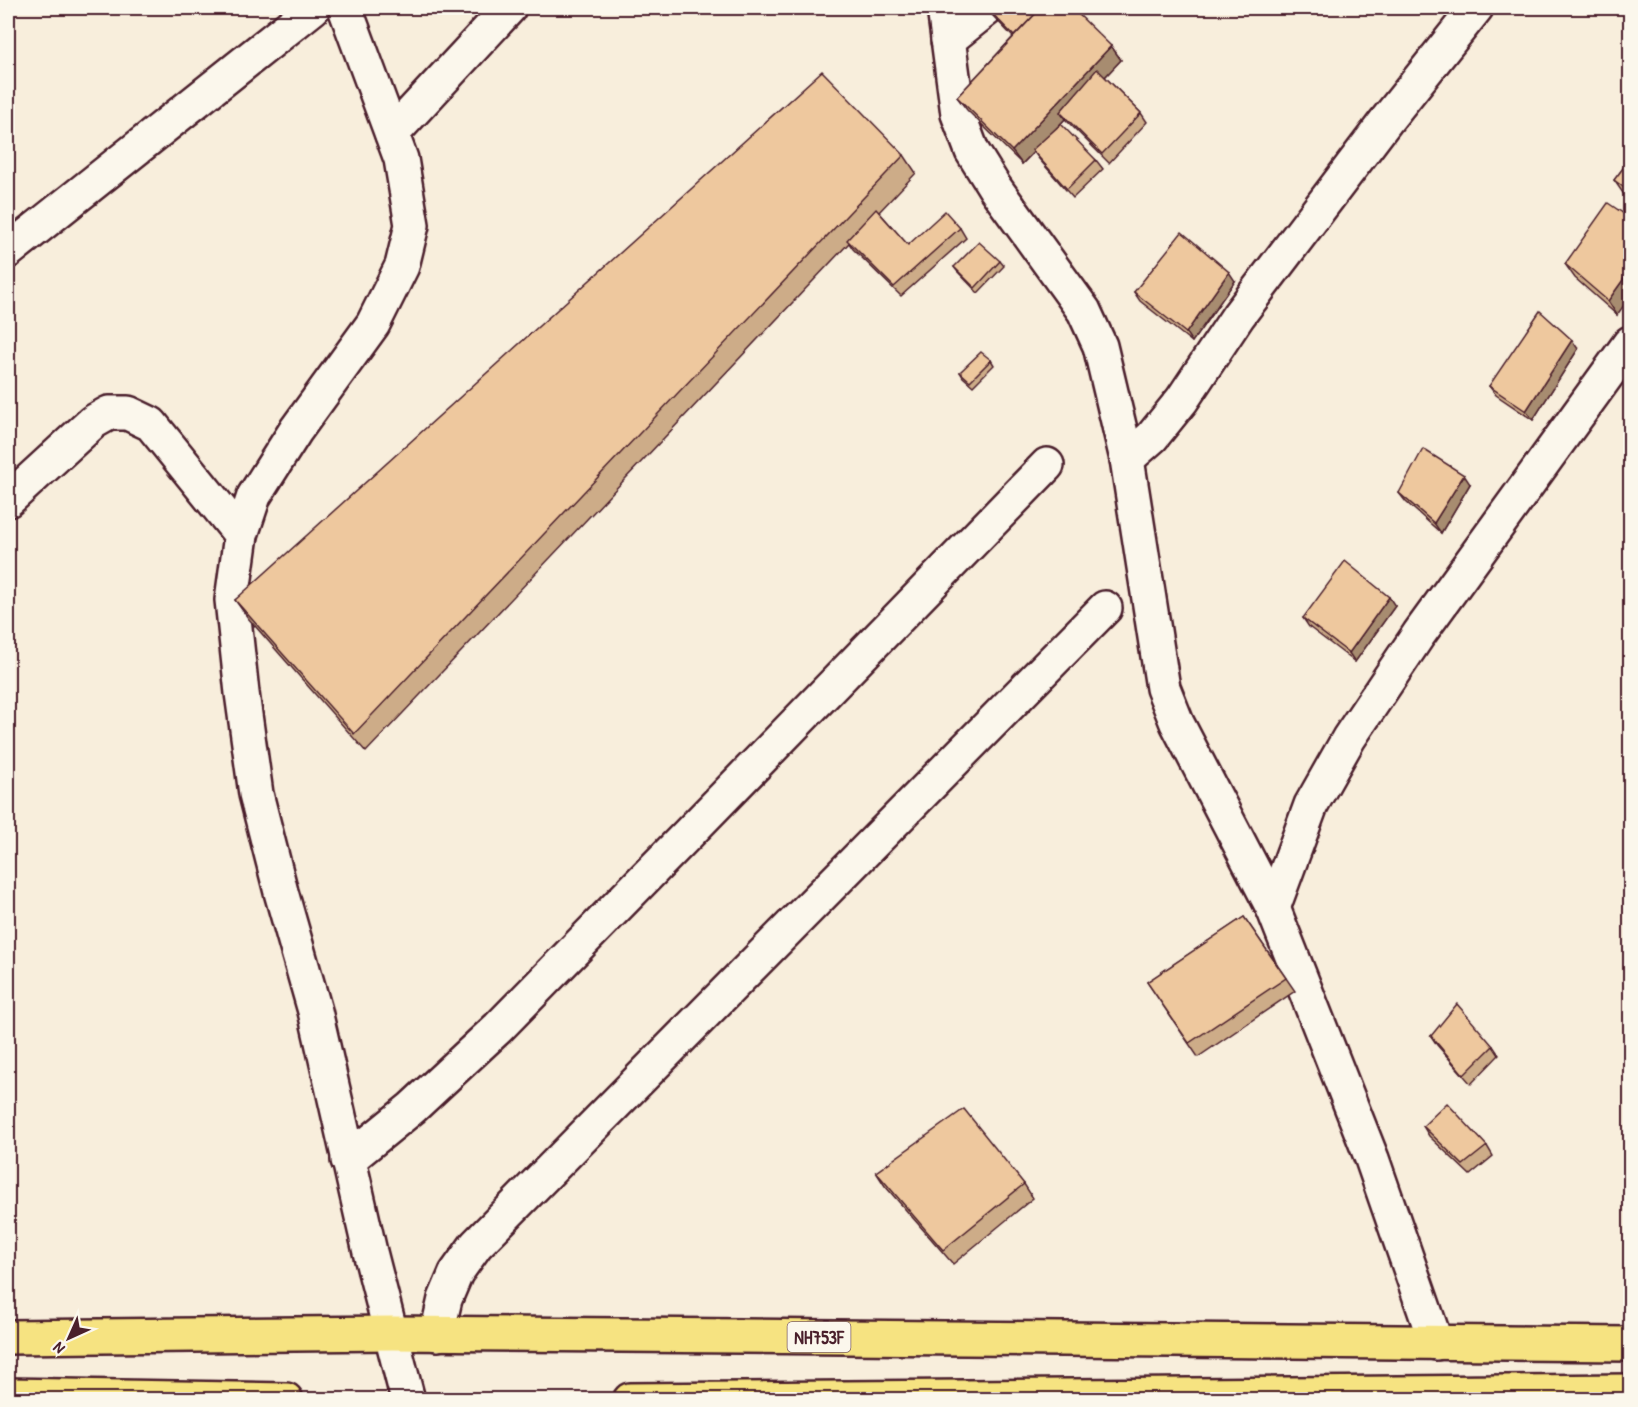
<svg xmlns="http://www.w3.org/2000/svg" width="1638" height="1407" font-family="'Patrick Hand',sans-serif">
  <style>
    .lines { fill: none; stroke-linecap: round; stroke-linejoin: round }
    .minor-casing { stroke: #4a1f2b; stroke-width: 38 }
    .highway-casing { stroke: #4a1f2b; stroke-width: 38 }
    .minor { stroke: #fbf7ec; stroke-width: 33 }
    .highway { stroke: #f6e381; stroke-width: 33 }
    .wall { fill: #cdac88; stroke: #4a1f2b; stroke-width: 1.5 }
    .shaded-wall { fill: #a78c6f; stroke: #4a1f2b; stroke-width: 1.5 }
    .building { fill: #eec89e; stroke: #4a1f2b; stroke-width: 1.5 }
    .labels { text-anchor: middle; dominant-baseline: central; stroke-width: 5; stroke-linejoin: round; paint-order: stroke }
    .shield { fill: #fbf7ec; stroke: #7f6065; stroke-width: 1.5 }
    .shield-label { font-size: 18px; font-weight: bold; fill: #4a1f2b }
  </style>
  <rect width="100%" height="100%" fill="#f8eedc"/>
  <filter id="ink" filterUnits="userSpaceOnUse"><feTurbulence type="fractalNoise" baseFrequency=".0167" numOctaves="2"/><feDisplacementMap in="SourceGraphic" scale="12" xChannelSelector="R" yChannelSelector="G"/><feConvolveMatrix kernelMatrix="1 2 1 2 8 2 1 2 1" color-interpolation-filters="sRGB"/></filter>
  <g filter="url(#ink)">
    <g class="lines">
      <defs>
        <g id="minor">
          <path d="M 345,8 L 401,159 L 412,225 L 402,266 L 373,324 L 296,430 L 254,496 L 241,535 L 232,600 L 242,693 L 256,794 L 281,892 L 315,1011 L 370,1252 L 408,1400"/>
          <path d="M 944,8 L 958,114 L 972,151 L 995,188 L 1084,311 L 1100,346 L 1127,459 L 1163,688 L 1177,723 L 1273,908 L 1372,1159 L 1436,1343"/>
          <path d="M 948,40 L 988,8"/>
          <path d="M 392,134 L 509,8"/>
          <path d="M 8,251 L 313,8"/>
          <path d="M 1127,459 L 1152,437 L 1182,400 L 1238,316 L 1386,121 L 1476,8"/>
          <path d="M 8,500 L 93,422 L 109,413 L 128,413 L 151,424 L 241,535"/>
          <path d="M 1273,908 L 1311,805 L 1349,738 L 1419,634 L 1630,343"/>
          <path d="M 348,1160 L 412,1108 L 498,1028 L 689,833 L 1047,465"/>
          <path d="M 437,1334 L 445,1299 L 456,1273 L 476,1245 L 1105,608"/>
        </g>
        <g id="highway">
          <path d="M 8,1337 L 392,1333 L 1630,1344"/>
          <path d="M 8,1395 L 286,1400"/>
          <path d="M 630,1400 L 1630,1391"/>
        </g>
      </defs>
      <use href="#minor" class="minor-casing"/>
      <use href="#highway" class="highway-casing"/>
      <use href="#minor" class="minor"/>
      <use href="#highway" class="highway"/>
    </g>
    <g class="wall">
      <path d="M 987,8 L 1111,46 L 1121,60 L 1105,77 L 1141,113 L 1147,122 L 1109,163 L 1065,119 L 1055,130 L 1096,160 L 1103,169 L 1073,198 L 1039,159 L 1034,152 L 1022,164 L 967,110 L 957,97 L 1013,37 L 993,16 Z"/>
      <path d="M 904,155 L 916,173 L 879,212 L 908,245 L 960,228 L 966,238 L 901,296 L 853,249 L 849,243 L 366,752 L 248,618 L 235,600 Z"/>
      <path d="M 1630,159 L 1630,199 L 1623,193 L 1614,180 Z"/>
      <path d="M 1630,218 L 1617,315 L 1575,278 L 1565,264 Z"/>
      <path d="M 1000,261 L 1004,266 L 978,293 L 957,271 L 954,267 Z"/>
      <path d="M 1235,281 L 1192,342 L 1140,301 L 1134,292 Z"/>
      <path d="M 1578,349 L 1533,420 L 1496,395 L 1489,386 Z"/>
      <path d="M 991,360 L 994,365 L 973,386 L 963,377 L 960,372 Z"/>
      <path d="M 1470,484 L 1441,533 L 1406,502 L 1399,493 Z"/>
      <path d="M 1395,606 L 1355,662 L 1309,627 L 1303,618 Z"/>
      <path d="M 1244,917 L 1295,991 L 1198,1057 L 1147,982 Z"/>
      <path d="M 1431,1036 L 1493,1046 L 1499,1055 L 1471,1084 L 1437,1045 Z"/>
      <path d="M 1423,1126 L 1487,1146 L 1493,1156 L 1470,1175 L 1429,1136 Z"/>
      <path d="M 876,1172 L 1024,1184 L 1033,1198 L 953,1264 L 885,1186 Z"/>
    </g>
    <g class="shaded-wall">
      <path d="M 1111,46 L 1121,60 L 1066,118 L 1060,112 L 1065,119 L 1022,164 L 1012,151 Z"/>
      <path d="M 1630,270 L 1630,297 L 1617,315 L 1608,301 Z"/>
      <path d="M 1229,272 L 1235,281 L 1192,342 L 1186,333 Z"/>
      <path d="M 1572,340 L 1578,349 L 1533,420 L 1526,411 Z"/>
      <path d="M 1464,475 L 1470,484 L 1441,533 L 1434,523 Z"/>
      <path d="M 1389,597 L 1395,606 L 1355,662 L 1349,653 Z"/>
    </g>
    <g class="building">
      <path d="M 987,8 L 1041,8 L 1014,36 Z"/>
      <path d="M 1041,8 L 1072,8 L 1111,46 L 1012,151 L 957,97 Z"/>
      <path d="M 1097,69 L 1141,113 L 1102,154 L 1060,112 Z"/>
      <path d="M 822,71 L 904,155 L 354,734 L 235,600 Z"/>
      <path d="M 1061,124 L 1096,160 L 1067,189 L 1032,150 Z"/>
      <path d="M 1630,159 L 1630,192 L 1614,180 Z"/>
      <path d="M 1608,203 L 1630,218 L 1630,270 L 1608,301 L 1565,264 Z"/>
      <path d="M 876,209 L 908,245 L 945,211 L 960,228 L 894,287 L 847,240 Z"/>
      <path d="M 1182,232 L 1229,272 L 1186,333 L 1134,292 Z"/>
      <path d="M 979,242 L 1000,261 L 975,288 L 954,267 Z"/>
      <path d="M 1540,311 L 1572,340 L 1526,411 L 1489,386 Z"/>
      <path d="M 981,352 L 991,360 L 970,381 L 960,372 Z"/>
      <path d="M 1423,449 L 1464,475 L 1434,523 L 1399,493 Z"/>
      <path d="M 1345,561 L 1389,597 L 1349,653 L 1303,618 Z"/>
      <path d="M 1244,917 L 1286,978 L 1189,1043 L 1147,982 Z"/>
      <path d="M 1457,1004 L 1493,1046 L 1464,1075 L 1431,1036 Z"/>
      <path d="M 1447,1103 L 1487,1146 L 1463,1165 L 1423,1126 Z"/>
      <path d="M 964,1109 L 1024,1184 L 943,1250 L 876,1172 Z"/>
    </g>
  </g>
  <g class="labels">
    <rect class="shield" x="787.5" y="1322" width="63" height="30" rx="4.5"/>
    <g class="shield-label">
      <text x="819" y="1337">NH753F</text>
    </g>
  </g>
  <rect width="1638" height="1407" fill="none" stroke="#fbf7ec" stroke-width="30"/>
  <rect x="15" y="15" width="1608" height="1377" fill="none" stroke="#4a1f2b" stroke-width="2" filter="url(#ink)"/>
  <g transform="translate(69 1338) rotate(225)" stroke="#fbf7ec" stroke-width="4.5" paint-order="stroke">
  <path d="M0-4.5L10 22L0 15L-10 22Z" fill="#4a1f2b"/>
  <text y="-9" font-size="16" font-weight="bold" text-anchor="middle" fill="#4a1f2b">N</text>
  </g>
</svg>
